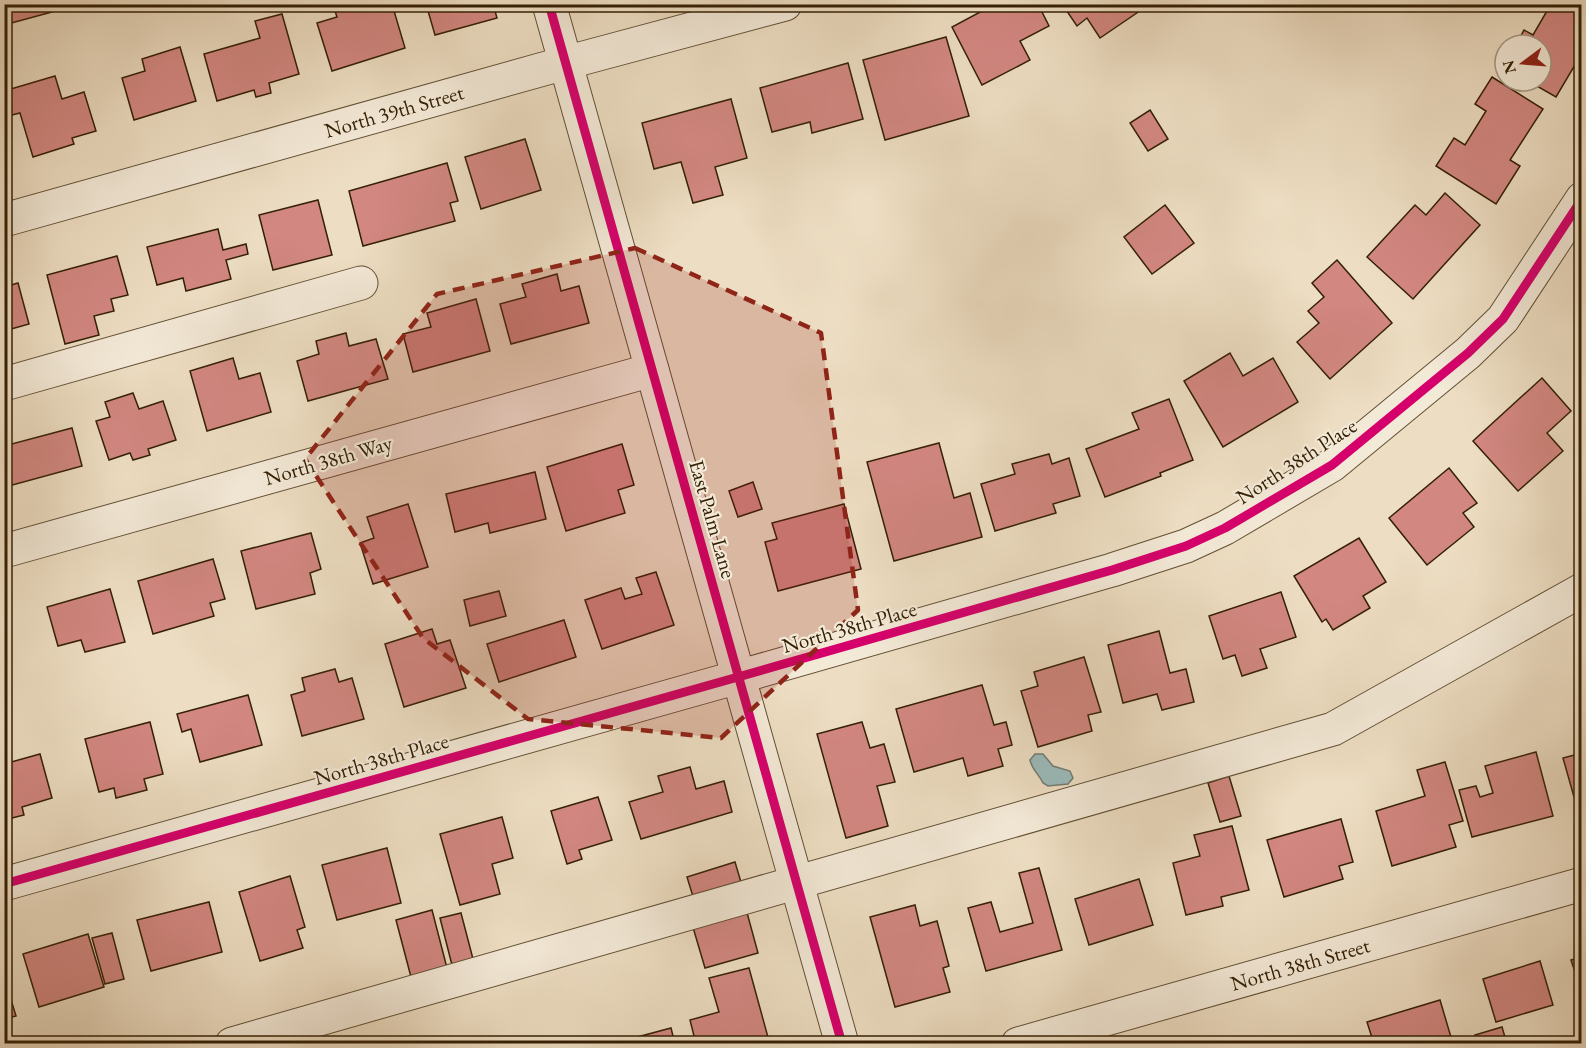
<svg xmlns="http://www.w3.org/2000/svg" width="1586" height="1048" font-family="'EB Garamond',serif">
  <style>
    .water { fill: #9bbabb; stroke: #727c72; stroke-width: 1.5 }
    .building { fill: #d28781; stroke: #342005; stroke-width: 1.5 }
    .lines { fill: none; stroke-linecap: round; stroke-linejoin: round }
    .minor-casing { stroke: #624f34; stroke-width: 35 }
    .minor { stroke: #f3e9d7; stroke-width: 33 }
    .cycleway-casing { stroke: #f3e9d7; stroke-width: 13 }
    .cycleway { stroke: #d6006c; stroke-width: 9 }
    .marked { fill: #8f2418; fill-opacity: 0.2; stroke: #8f2418; stroke-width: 4.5; stroke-dasharray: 12 8; stroke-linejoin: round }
    .labels { text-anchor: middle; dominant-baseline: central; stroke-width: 4.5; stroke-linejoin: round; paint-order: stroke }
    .street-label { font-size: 21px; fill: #342005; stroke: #f3e9d7 }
  </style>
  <rect width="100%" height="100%" fill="#edddc2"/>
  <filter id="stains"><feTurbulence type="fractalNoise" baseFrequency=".00333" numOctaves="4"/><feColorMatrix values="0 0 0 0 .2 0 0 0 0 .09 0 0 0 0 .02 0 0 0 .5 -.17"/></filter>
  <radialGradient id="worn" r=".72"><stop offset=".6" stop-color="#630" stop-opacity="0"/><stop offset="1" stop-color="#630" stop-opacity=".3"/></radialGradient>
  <path class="water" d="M 1035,754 L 1043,754 L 1053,766 L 1070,771 L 1073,778 L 1068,784 L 1048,786 L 1043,783 C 1039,774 1032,770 1030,760 Z"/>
  <g class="building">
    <path d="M 4,4 L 50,4 L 52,12 L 4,25 Z"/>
    <path d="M 346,4 L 392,4 L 405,48 L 332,71 L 317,23 L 337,17 L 334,8 Z"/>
    <path d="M 426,4 L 493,4 L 497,18 L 435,35 Z"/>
    <path d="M 995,4 L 1038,4 L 1049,26 L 1020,41 L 1030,60 L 982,85 L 952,27 Z"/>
    <path d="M 1062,4 L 1146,4 L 1147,6 L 1100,38 L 1087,18 L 1077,26 Z"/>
    <path d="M 1551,4 L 1582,4 L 1582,53 L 1556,97 L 1528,81 L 1541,81 L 1541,45 L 1516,45 L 1524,30 L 1533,35 Z"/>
    <path d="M 282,14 L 299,74 L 269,83 L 271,93 L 256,97 L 254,90 L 217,101 L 204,54 L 260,38 L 255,21 Z"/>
    <path d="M 946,37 L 969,116 L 885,140 L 863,60 Z"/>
    <path d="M 180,47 L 196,101 L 134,120 L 122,78 L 145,71 L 142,59 Z"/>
    <path d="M 848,63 L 863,119 L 812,133 L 810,122 L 772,132 L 760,88 Z"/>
    <path d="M 55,76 L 62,99 L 84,92 L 96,131 L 72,138 L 74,144 L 33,157 L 20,113 L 4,117 L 4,105 L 8,104 L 4,91 Z"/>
    <path d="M 1492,77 L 1543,109 L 1510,160 L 1520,166 L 1496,204 L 1436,166 L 1454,138 L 1465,145 L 1486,111 L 1475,104 Z"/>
    <path d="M 731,99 L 747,158 L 715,167 L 723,195 L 693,203 L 681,162 L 654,169 L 642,123 Z"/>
    <path d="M 1150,110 L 1168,139 L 1148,151 L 1130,123 Z"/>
    <path d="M 525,139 L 541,190 L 481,209 L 465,157 Z"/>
    <path d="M 447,163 L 458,201 L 450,203 L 455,221 L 363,246 L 349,191 Z"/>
    <path d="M 1445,193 L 1480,225 L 1413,299 L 1367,257 L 1415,205 L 1426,215 Z"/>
    <path d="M 318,200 L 332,255 L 273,270 L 259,215 Z"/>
    <path d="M 1165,205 L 1194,243 L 1152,274 L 1124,237 Z"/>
    <path d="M 218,229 L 223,250 L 246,244 L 248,254 L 226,260 L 231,279 L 186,291 L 183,278 L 157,285 L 147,247 Z"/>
    <path d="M 117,256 L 128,295 L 111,299 L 114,311 L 94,316 L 99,335 L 65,344 L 47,275 Z"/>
    <path d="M 1337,260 L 1392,323 L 1330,379 L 1297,342 L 1319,323 L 1308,311 L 1324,297 L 1312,283 Z"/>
    <path d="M 557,274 L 561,291 L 579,286 L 589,323 L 511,344 L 500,304 L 526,297 L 522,284 Z"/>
    <path d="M 18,283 L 29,324 L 4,331 L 4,287 Z"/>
    <path d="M 476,299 L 490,351 L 413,372 L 403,334 L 431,327 L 427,313 Z"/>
    <path d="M 346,333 L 349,346 L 376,339 L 388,379 L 308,401 L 297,361 L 319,354 L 316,341 Z"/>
    <path d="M 1230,353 L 1243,376 L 1273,358 L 1298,402 L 1223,447 L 1184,381 Z"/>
    <path d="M 233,358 L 239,379 L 260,373 L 271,412 L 207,431 L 190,371 Z"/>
    <path d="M 1542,378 L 1571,411 L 1547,433 L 1563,451 L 1518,491 L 1473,441 Z"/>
    <path d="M 133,393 L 139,409 L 163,401 L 176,440 L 148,449 L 150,455 L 133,460 L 130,453 L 109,460 L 96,421 L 110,417 L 105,402 Z"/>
    <path d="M 1169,399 L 1193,460 L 1160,473 L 1161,476 L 1105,497 L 1086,449 L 1139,429 L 1132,413 Z"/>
    <path d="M 72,428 L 82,466 L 5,487 L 4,446 Z"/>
    <path d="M 939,443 L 954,498 L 970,493 L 982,537 L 894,561 L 867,462 Z"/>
    <path d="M 622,444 L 634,485 L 618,490 L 625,513 L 566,531 L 547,467 Z"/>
    <path d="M 1049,454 L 1052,464 L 1069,458 L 1080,496 L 1053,504 L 1056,513 L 995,531 L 981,484 L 1015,474 L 1012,464 Z"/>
    <path d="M 1449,468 L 1477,503 L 1463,513 L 1474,527 L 1427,565 L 1389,518 Z"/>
    <path d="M 535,472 L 546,519 L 490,533 L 488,523 L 455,532 L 446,494 Z"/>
    <path d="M 753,482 L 762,509 L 738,517 L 729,491 Z"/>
    <path d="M 408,504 L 428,567 L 373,584 L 360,543 L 374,538 L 367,517 Z"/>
    <path d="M 844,504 L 861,569 L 778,591 L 765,542 L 777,539 L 772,523 Z"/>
    <path d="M 311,533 L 321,569 L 310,573 L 315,594 L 256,609 L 241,551 Z"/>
    <path d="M 1359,538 L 1386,582 L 1363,596 L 1370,608 L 1333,630 L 1326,619 L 1322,622 L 1294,576 Z"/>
    <path d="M 213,559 L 225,599 L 210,603 L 214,616 L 153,634 L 138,581 Z"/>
    <path d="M 656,572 L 674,625 L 602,649 L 585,600 L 621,588 L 625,599 L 642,594 L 636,578 Z"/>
    <path d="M 110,589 L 125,642 L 85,652 L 81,640 L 58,646 L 47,607 Z"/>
    <path d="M 499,591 L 506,616 L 470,626 L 464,600 Z"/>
    <path d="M 1281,592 L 1296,637 L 1260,649 L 1267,668 L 1242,676 L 1235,655 L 1223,659 L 1209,616 Z"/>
    <path d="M 564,620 L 576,657 L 499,682 L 487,644 Z"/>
    <path d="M 432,629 L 437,644 L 450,640 L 466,688 L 404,707 L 385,644 Z"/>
    <path d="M 1159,631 L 1170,673 L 1186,669 L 1194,702 L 1162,710 L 1157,694 L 1123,703 L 1108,645 Z"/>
    <path d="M 4,638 L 11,660 L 4,661 Z"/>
    <path d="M 1084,657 L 1101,712 L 1088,715 L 1092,731 L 1038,747 L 1021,691 L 1038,686 L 1034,672 Z"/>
    <path d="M 335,669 L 339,682 L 352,678 L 364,719 L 302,736 L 291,695 L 305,691 L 302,678 Z"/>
    <path d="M 982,685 L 994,725 L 1006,722 L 1012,745 L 998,749 L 1003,766 L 968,776 L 963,758 L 914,772 L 896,709 Z"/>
    <path d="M 248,695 L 262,745 L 200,762 L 191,729 L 182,732 L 177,714 Z"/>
    <path d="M 150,722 L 163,774 L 144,779 L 147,790 L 116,798 L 114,788 L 99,792 L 85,739 Z"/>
    <path d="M 862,722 L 870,748 L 884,744 L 895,782 L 877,786 L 888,826 L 846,838 L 817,734 Z"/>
    <path d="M 1536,752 L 1553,816 L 1472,837 L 1459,790 L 1476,786 L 1480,797 L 1493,793 L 1485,766 Z"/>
    <path d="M 1582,753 L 1582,794 L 1574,797 L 1563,758 Z"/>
    <path d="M 40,754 L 52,798 L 22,807 L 24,815 L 4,820 L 4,764 Z"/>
    <path d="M 1445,762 L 1463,821 L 1449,825 L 1456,847 L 1392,866 L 1376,811 L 1425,796 L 1417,770 Z"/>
    <path d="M 690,767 L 696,789 L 724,781 L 732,812 L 641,839 L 629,802 L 663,792 L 658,776 Z"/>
    <path d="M 1229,776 L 1241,816 L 1220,822 L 1208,783 Z"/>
    <path d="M 598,797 L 612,840 L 579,850 L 582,859 L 567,864 L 551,811 Z"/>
    <path d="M 502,817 L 513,858 L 492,864 L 500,894 L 460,905 L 440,834 Z"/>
    <path d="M 1341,819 L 1353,862 L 1339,866 L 1343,879 L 1284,897 L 1267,840 Z"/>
    <path d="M 1232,826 L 1249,890 L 1221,897 L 1223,906 L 1186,915 L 1173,863 L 1200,856 L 1194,835 Z"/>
    <path d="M 387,848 L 401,903 L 337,920 L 322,865 Z"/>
    <path d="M 735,862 L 743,889 L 695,903 L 687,877 Z"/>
    <path d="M 1039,868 L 1062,950 L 986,971 L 968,908 L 991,902 L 1000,932 L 1033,923 L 1019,873 Z"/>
    <path d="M 290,876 L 305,927 L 297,930 L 303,948 L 260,961 L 239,892 Z"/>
    <path d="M 1139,879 L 1153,925 L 1089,945 L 1075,899 Z"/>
    <path d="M 209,902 L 222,952 L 151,971 L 137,920 Z"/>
    <path d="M 915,905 L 920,926 L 937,921 L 949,966 L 943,968 L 950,992 L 895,1007 L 870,917 Z"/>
    <path d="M 746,909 L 758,953 L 705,968 L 692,924 Z"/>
    <path d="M 432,910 L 447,968 L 411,977 L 396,920 Z"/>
    <path d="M 461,913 L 473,959 L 452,965 L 440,918 Z"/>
    <path d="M 112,933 L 124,979 L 105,984 L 92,938 Z"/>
    <path d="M 88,934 L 104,987 L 39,1007 L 23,954 Z"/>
    <path d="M 1582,957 L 1582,993 L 1571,960 Z"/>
    <path d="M 1540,961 L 1553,1005 L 1496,1022 L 1483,979 Z"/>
    <path d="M 749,968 L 769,1041 L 761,1044 L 696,1044 L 690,1020 L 719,1012 L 709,978 Z"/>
    <path d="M 4,977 L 16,1016 L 4,1019 Z"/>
    <path d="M 1440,1000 L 1453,1044 L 1374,1044 L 1367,1022 Z"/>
    <path d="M 1502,1027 L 1507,1044 L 1478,1044 L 1475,1035 Z"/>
    <path d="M 671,1028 L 675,1044 L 611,1044 Z"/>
    <path d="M 566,1038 L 568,1044 L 548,1044 Z"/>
  </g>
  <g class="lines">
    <defs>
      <g id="minor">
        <path d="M 549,4 L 842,1044"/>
        <path d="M 4,220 L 565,63 L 785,4"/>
        <path d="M 4,384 L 361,283"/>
        <path d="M 4,551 L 652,370"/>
        <path d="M 4,884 L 738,677 L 1112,570 L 1186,546 L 1225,528 L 1332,465 L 1468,353 L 1503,319 L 1582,199"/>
        <path d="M 232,1044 L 1333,729 L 1582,590"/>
        <path d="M 1018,1044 L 1582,884"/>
      </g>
    </defs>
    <use href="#minor" class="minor-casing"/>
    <use href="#minor" class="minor"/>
    <defs>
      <g id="cycleway">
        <path d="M 549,4 L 842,1044"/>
        <path d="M 4,884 L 738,677 L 1112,570 L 1186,546 L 1225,528 L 1332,465 L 1468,353 L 1503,319 L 1582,199"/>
      </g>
    </defs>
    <use href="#cycleway" class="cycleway-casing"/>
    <use href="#cycleway" class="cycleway"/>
  </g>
  <path class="marked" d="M 635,248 L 821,333 L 858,610 L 721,738 L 528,719 L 423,638 L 305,459 L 437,294 Z"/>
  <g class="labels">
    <g class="street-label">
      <text transform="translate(394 111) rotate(-16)">North 39th Street</text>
      <text transform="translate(328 460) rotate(-16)">North 38th Way</text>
      <text transform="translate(1296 461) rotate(-33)">North 38th Place</text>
      <text transform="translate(713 519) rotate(74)">East Palm Lane</text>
      <text transform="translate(849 627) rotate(-16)">North 38th Place</text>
      <text transform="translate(381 759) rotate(-16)">North 38th Place</text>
      <text transform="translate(1300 964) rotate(-16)">North 38th Street</text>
    </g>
  </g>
  <rect width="1586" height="1048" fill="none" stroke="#edddc2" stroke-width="24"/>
  <rect x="6" y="6" width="1574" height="1036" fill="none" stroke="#342005" stroke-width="3"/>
  <rect x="12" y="12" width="1562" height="1024" fill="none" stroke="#342005" stroke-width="1.5"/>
  <g transform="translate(1523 63) rotate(254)"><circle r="28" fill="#f3e9d7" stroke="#a79983" stroke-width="1.5"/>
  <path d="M0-4.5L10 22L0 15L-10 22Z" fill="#8f2418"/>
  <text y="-9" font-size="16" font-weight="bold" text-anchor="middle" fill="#342005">N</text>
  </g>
  <rect width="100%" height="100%" filter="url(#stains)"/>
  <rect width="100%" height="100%" fill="url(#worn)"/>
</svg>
